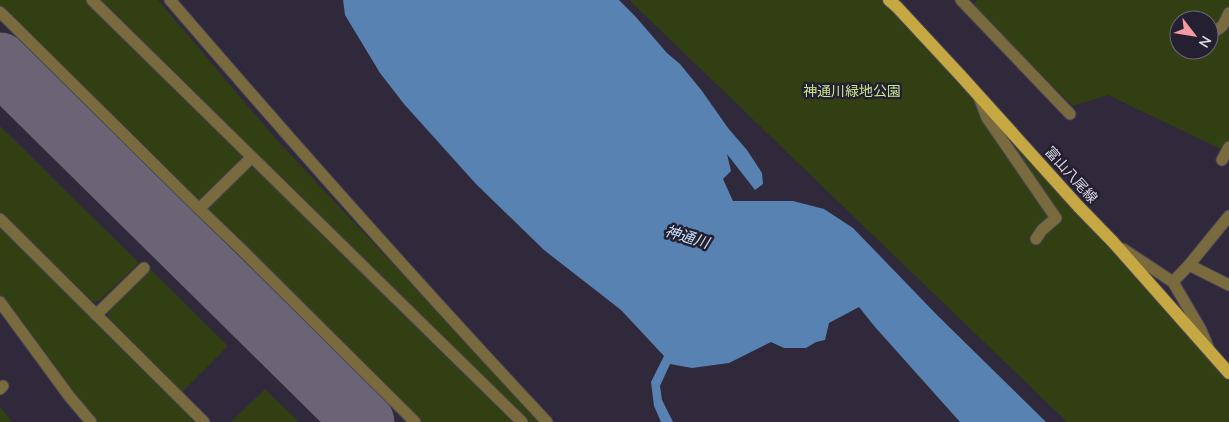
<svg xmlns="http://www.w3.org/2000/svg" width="1229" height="422" font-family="'Nunito Sans','Noto Sans JP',sans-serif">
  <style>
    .green { fill: #323f13; fill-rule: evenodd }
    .water { fill: #5882b1 }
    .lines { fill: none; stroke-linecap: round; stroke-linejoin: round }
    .runway { stroke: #6a6474; stroke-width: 61 }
    .minor-casing { stroke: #4a4556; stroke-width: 13 }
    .major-casing { stroke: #4a4556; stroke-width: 14 }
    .minor { stroke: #796b3e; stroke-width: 11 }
    .major { stroke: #c6a842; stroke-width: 12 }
    .labels { text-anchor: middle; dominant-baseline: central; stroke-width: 5; stroke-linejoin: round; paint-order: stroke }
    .park-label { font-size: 14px; fill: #c7e58e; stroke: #252031 }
    .street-label { font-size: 14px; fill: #dad7e2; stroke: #252031 }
    .water-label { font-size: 15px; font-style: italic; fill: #c9e2fe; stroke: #252031 }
  </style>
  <rect width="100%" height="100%" fill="#2f293b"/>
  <g class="green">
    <path d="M 0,0 L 87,0 L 239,150 L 242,155 L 241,161 L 201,204 L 0,6 Z"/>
    <path d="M 101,0 L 158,0 L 276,139 L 541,422 L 530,422 Z"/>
    <path d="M 629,0 L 889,0 L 1229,376 L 1229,422 L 1067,422 Z"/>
    <path d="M 977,0 L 1229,0 L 1229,153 L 1108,95 L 1073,106 L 972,6 ZM 1179,20 L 1209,20 L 1209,50 L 1179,50 Z"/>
    <path d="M 0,126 L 139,263 L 99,301 L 91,302 L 0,212 Z"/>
    <path d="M 253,168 L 259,170 L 515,422 L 421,422 L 317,320 L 206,208 L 242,173 L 248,169 Z"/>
    <path d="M 0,226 L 198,422 L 93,422 L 0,298 Z"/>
    <path d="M 148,267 L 228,346 L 182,392 L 110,323 C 107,316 108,311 112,304 Z"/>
    <path d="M 265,389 L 299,422 L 231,422 Z"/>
    <path d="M 0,406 L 12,422 L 0,422 Z"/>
  </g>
  <path class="water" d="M 343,0 L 619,0 L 635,16 L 667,53 L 680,64 L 702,91 L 728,128 L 747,150 L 762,173 L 763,184 L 755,190 L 727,154 L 731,171 L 723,179 L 733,201 L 793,201 L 824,209 L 853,228 L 938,316 L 1046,422 L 960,422 L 875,327 L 859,307 L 829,323 L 825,340 L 816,342 L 806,348 L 784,348 L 771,342 L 729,363 L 692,368 L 670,364 L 660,386 L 662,400 L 673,422 L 661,422 L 654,406 L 651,382 L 664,356 L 621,310 L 544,250 L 476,184 L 404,104 L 380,73 L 345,15 Z"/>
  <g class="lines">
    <path class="runway" d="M 0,63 L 364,422"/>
    <defs>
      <g id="minor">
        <path d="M 92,0 C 235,142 379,281 522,422"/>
        <path d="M 170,0 C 293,143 418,284 547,422"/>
        <path d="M 961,0 L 1070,114"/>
        <path d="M 0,12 L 191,201 L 240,248 L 415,422"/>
        <path d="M 1212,32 C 1224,28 1224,23 1229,13"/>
        <path d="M 979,97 L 987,118 L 1056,218 L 1042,230 L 1036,239"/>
        <path d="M 1222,160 L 1229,147"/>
        <path d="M 199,209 L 251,158"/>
        <path d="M 0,219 L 204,422"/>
        <path d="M 1123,249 L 1173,282 L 1201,330 L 1208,347"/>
        <path d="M 1189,265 L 1229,285"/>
        <path d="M 1173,282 L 1189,265 L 1229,216"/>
        <path d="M 0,302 L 69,396 L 91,422"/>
        <path d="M 96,315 L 144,268"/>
        <path d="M 0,389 L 3,386"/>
      </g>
      <path id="major" d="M 889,0 L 897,7 L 961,76 L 1078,206 L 1113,242 L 1229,373"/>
    </defs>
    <use href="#minor" class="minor-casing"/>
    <use href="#major" class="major-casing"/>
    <use href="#minor" class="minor"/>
    <use href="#major" class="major"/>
  </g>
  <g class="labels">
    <g class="park-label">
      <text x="852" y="91">神通川緑地公園</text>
    </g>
    <g class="street-label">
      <text transform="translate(1071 175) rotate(48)">富山八尾線</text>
    </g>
    <g class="water-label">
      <text transform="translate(687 237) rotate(17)">神通川</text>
    </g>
  </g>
  <g transform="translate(1194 35) rotate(121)"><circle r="24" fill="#252031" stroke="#6d6978"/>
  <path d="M0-4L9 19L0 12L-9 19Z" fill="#f49aa2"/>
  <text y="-8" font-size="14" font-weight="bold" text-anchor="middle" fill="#dad7e2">N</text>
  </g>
</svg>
